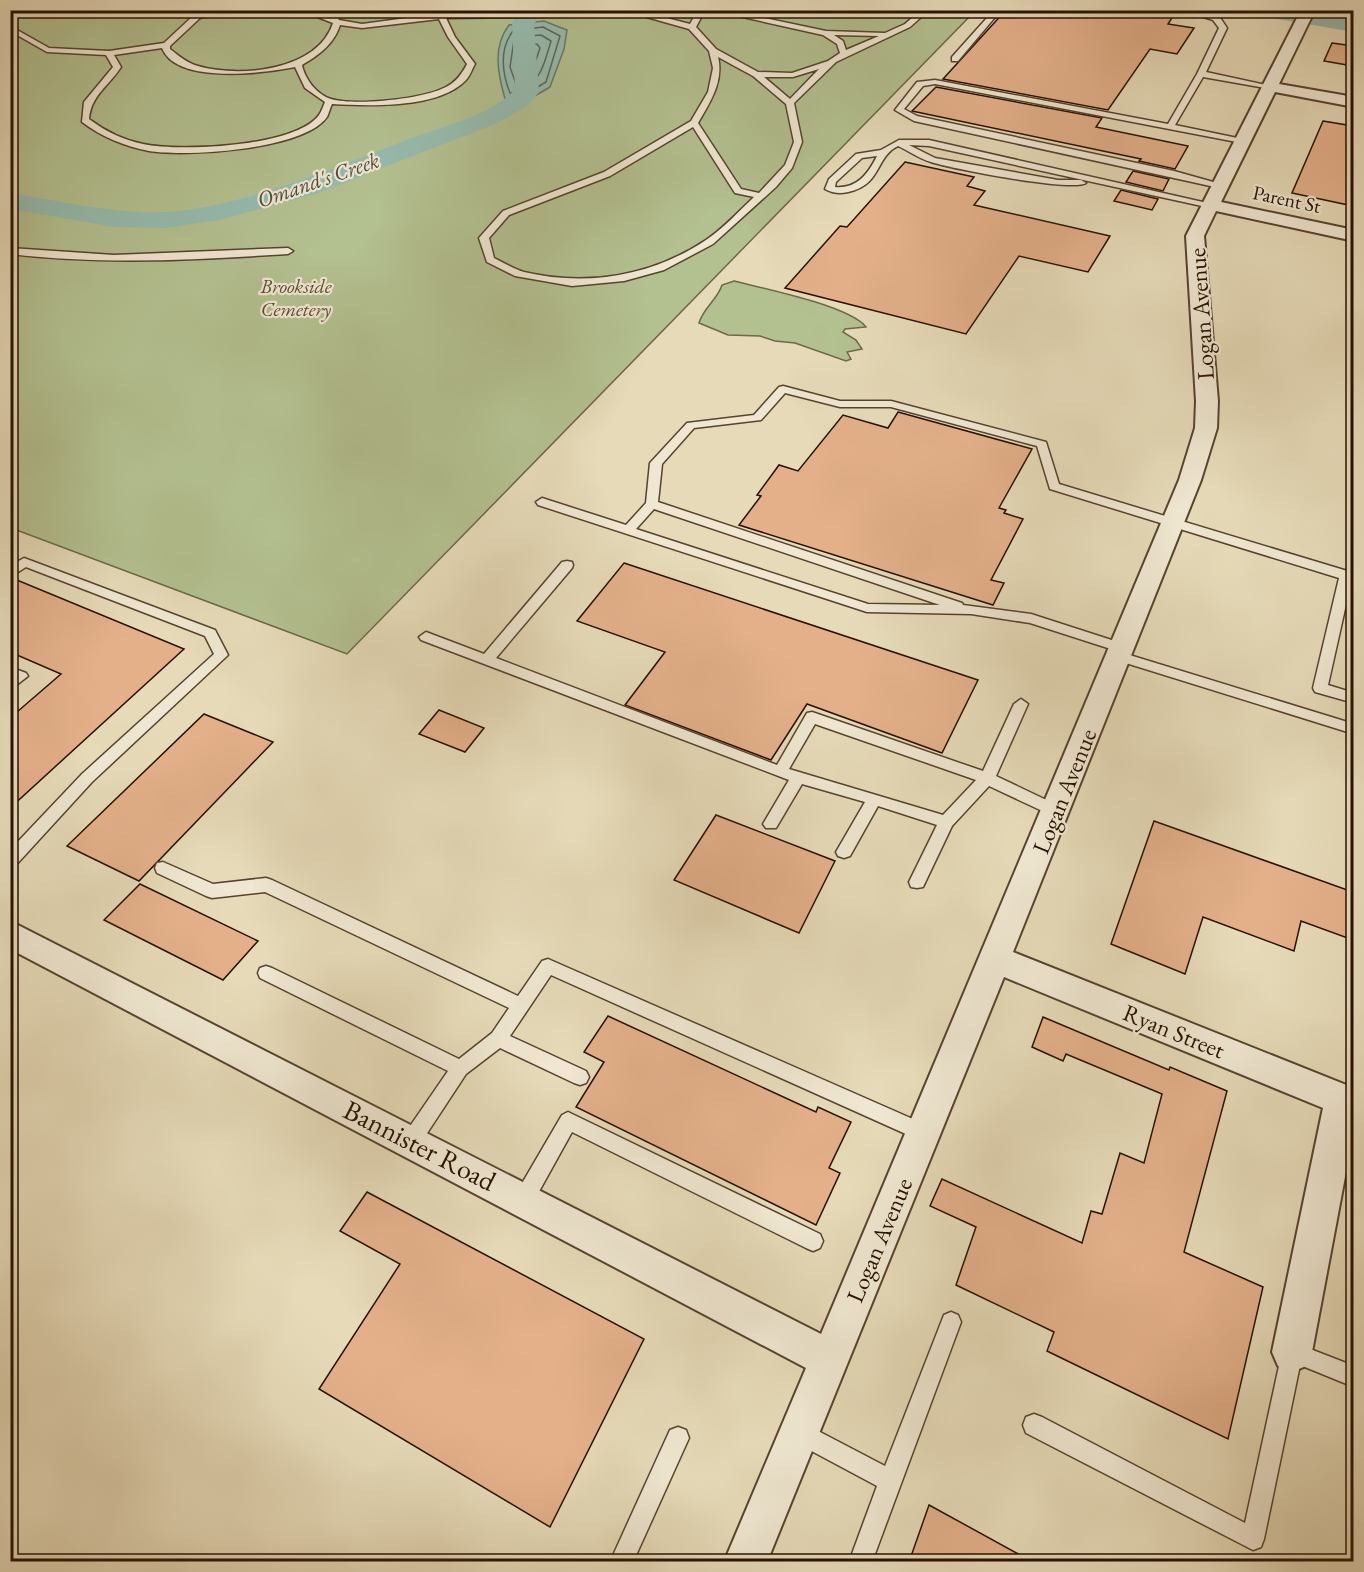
<svg xmlns="http://www.w3.org/2000/svg" width="1364" height="1572" font-family="'EB Garamond',serif">
  <style>
    .green { fill: #b3c090; stroke: #6d6848; stroke-width: 1.5 }
    .water { fill: #96bbae; stroke: #6a7768; stroke-width: 1.5 }
    .lines { fill: none; stroke-linecap: round; stroke-linejoin: round }
    .shore { stroke: #5e6657; stroke-width: 1.5 }
    .river { fill: #96bbae; fill-rule: evenodd }
    .building { fill: #e3b08a; stroke: #271100; stroke-width: 1.5 }
    .service-casing { stroke: #57432e; stroke-width: 3 }
    .minor-casing { stroke: #57432e; stroke-width: 4 }
    .service { fill: #efe7d1; fill-rule: evenodd }
    .minor { fill: #efe7d1; fill-rule: evenodd }
    .labels { text-anchor: middle; dominant-baseline: central; stroke-width: 4.5; stroke-linejoin: round; paint-order: stroke }
    .far-street-label { font-size: 20px; fill: #271100; stroke: #efe7d1 }
    .far-park-label { font-size: 20px; font-style: italic; fill: #584e32; stroke: #efe7d1 }
    .far-water-label { font-size: 22px; font-style: italic; fill: #4e4c3d; stroke: #efe7d1 }
    .street-label { font-size: 24px; fill: #271100; stroke: #efe7d1 }
    .near-street-label { font-size: 28px; fill: #271100; stroke: #efe7d1 }
  </style>
  <rect width="100%" height="100%" fill="#e6dab8"/>
  <filter id="stains"><feTurbulence type="fractalNoise" baseFrequency=".00333" numOctaves="4"/><feColorMatrix values="0 0 0 0 .2 0 0 0 0 .09 0 0 0 0 .02 0 0 0 .5 -.17"/></filter>
  <radialGradient id="worn" r=".72"><stop offset=".6" stop-color="#630" stop-opacity="0"/><stop offset="1" stop-color="#630" stop-opacity=".3"/></radialGradient>
  <g class="green">
    <path d="M 10,11 L 975,11 L 347,654 L 11,528 Z"/>
    <path d="M 734,281 C 762,288 850,306 866,327 L 845,329 L 843,332 L 856,340 L 862,349 L 847,352 L 851,359 L 846,361 L 795,343 L 775,341 L 760,336 L 728,335 L 699,323 C 703,308 718,299 722,285 Z"/>
  </g>
  <path class="water" d="M 544,21 L 567,30 L 564,49 L 550,87 C 534,97 524,103 505,99 C 498,74 492,47 509,25 Z"/>
  <g class="lines">
    <g class="shore">
      <path d="M 543,27 L 560,36 L 546,82 L 526,94 L 510,93 C 502,73 499,49 513,31 Z"/>
      <path d="M 541,35 L 551,41 C 545,60 541,87 517,87 L 510,67 L 514,40 L 517,37 Z"/>
      <path d="M 537,44 L 540,48 L 532,72 L 524,76 L 519,67 L 522,47 Z"/>
    </g>
    <g class="river">
      <path d="M 522,10 L 546,10 L 534,24 L 539,92 L 527,106 L 500,122 L 318,193 L 219,220 L 165,228 L 115,227 L 10,209 L 10,193 C 61,201 112,214 164,212 C 244,208 338,166 412,138 C 445,126 489,116 515,90 L 512,23 Z"/>
      <path d="M 1254,10 L 1307,10 L 1354,18 L 1354,32 L 1265,17 L 1257,15 Z"/>
    </g>
  </g>
  <g class="building">
    <path d="M 1006,10 L 1177,10 L 1168,24 L 1194,28 L 1177,54 L 1150,49 L 1108,110 L 943,79 Z"/>
    <path d="M 1332,43 L 1353,46 L 1353,66 L 1324,61 Z"/>
    <path d="M 936,87 L 1102,118 L 1096,127 L 1188,146 L 1175,169 L 1139,161 L 1141,159 L 912,111 Z"/>
    <path d="M 1323,121 L 1353,126 L 1353,206 L 1292,193 Z"/>
    <path d="M 905,162 L 974,177 L 967,186 L 985,191 L 974,205 L 1110,236 L 1088,272 L 1019,256 L 966,334 L 785,288 L 840,226 L 847,227 Z"/>
    <path d="M 1133,171 L 1169,179 L 1163,191 L 1126,182 Z"/>
    <path d="M 1121,190 L 1158,199 L 1152,210 L 1114,201 Z"/>
    <path d="M 898,412 L 1032,449 L 999,508 L 1006,510 L 1004,513 L 1023,519 L 991,580 L 1004,583 L 993,605 L 739,525 L 761,496 L 757,495 L 779,465 L 798,471 L 843,415 L 888,428 Z"/>
    <path d="M 624,563 L 978,680 L 942,753 L 807,704 L 771,760 L 625,705 L 665,652 L 577,621 Z"/>
    <path d="M 12,578 L 184,649 L 10,808 L 10,718 L 61,674 L 10,652 L 10,579 Z"/>
    <path d="M 439,710 L 484,728 L 465,752 L 419,734 Z"/>
    <path d="M 204,714 L 273,742 L 139,881 L 67,846 Z"/>
    <path d="M 716,815 L 835,861 L 799,933 L 674,880 Z"/>
    <path d="M 1154,821 L 1353,892 L 1353,940 L 1301,921 L 1294,951 L 1203,917 L 1185,974 L 1111,944 Z"/>
    <path d="M 140,884 L 258,941 L 223,980 L 104,920 Z"/>
    <path d="M 608,1016 L 816,1112 L 818,1107 L 851,1122 L 829,1168 L 840,1173 L 816,1225 L 576,1107 L 604,1062 L 584,1052 Z"/>
    <path d="M 1043,1017 L 1169,1070 L 1170,1067 L 1227,1091 L 1184,1252 L 1263,1287 L 1228,1439 L 1047,1351 L 1054,1332 L 956,1285 L 976,1227 L 930,1206 L 942,1179 L 1082,1243 L 1091,1211 L 1102,1214 L 1120,1153 L 1144,1163 L 1162,1094 L 1066,1054 L 1063,1061 L 1032,1047 Z"/>
    <path d="M 367,1192 L 644,1339 L 550,1527 L 319,1389 L 400,1264 L 340,1231 Z"/>
    <path d="M 929,1505 L 1033,1562 L 909,1562 Z"/>
  </g>
  <g class="lines">
    <defs>
      <g id="service">
        <path d="M 184,10 L 193,10 L 199,14 L 234,10 L 200,18 L 170,46 L 170,49 C 179,56 187,63 198,66 C 239,78 318,71 333,23 L 299,10 L 311,10 L 330,17 L 326,10 L 333,10 L 339,20 L 362,24 L 437,14 L 434,10 L 441,10 L 444,14 L 643,12 L 690,24 L 698,10 L 705,10 L 696,27 L 716,49 L 758,72 L 792,73 L 828,61 L 840,53 L 837,44 L 823,35 L 711,10 L 727,10 L 826,31 L 885,33 L 905,24 L 921,10 L 929,10 L 910,27 L 836,62 L 794,103 L 802,142 L 792,168 L 776,187 L 713,244 L 664,270 L 624,281 L 572,286 L 515,276 L 487,262 L 479,238 L 503,211 L 604,172 L 691,121 L 708,92 L 713,68 L 709,51 L 689,29 L 643,16 L 446,18 L 455,37 L 475,64 C 472,69 470,76 466,80 C 439,109 369,106 332,104 C 330,108 329,113 327,117 C 304,150 186,157 149,151 C 124,146 102,137 82,122 L 84,102 L 113,67 L 106,55 L 47,52 L 10,31 L 10,26 L 49,48 L 109,51 L 164,43 L 193,16 ZM 439,19 L 448,37 L 467,64 C 462,74 456,82 446,87 C 423,99 356,106 331,99 C 316,94 305,79 302,65 C 319,55 334,44 340,25 L 362,28 ZM 834,35 L 879,36 L 846,50 L 843,41 ZM 162,48 C 176,85 265,73 295,67 L 305,88 L 325,102 C 323,106 322,111 319,115 C 296,147 179,152 143,144 C 123,140 105,131 89,119 C 91,95 109,86 121,67 L 114,55 ZM 718,57 L 753,76 L 786,104 L 794,142 L 785,165 L 759,193 L 741,189 L 698,123 C 710,102 724,82 718,57 ZM 819,69 L 790,99 L 764,77 L 793,77 ZM 693,127 L 735,193 L 754,197 C 739,211 723,229 706,240 C 652,276 587,287 524,272 C 514,269 504,263 494,258 L 489,238 L 509,215 L 610,176 Z"/>
        <path d="M 994,10 L 1001,10 L 958,61 L 952,61 L 952,57 Z"/>
        <path d="M 1181,10 L 1195,10 L 1219,16 L 1227,28 L 1206,72 L 1275,87 L 1271,89 L 1203,77 L 1175,125 L 1247,140 L 1247,144 L 935,84 L 923,86 L 904,109 L 917,116 L 1174,171 L 1224,185 L 1224,189 L 914,121 L 895,110 L 917,82 L 935,80 L 1168,124 L 1197,74 L 1219,28 L 1213,20 Z"/>
        <path d="M 899,140 L 929,140 L 1216,205 L 1211,208 L 929,146 L 909,145 L 935,158 L 1058,180 L 1081,180 L 1086,183 C 1073,192 952,169 931,162 C 920,159 909,151 898,146 C 875,157 882,185 848,192 C 840,194 832,193 825,189 L 829,179 L 856,154 L 881,150 ZM 877,156 C 868,174 857,189 835,187 L 836,182 L 862,158 Z"/>
        <path d="M 10,248 L 114,255 L 288,248 L 293,251 L 288,254 C 195,260 103,265 10,254 Z"/>
        <path d="M 783,386 L 840,401 L 891,401 L 1046,442 L 1059,484 L 1354,573 L 1354,582 L 1351,582 L 1328,685 L 1354,693 L 1354,703 L 1315,692 L 1313,688 L 1339,578 L 1050,489 L 1037,446 L 891,407 L 840,407 L 785,393 L 761,420 L 694,428 L 662,464 L 658,502 L 962,603 L 963,605 L 1031,614 L 1127,645 L 1129,648 L 1123,653 L 1354,724 L 1354,734 L 1113,659 L 1111,656 L 1117,651 L 1030,623 L 971,614 L 867,612 L 538,505 L 536,502 L 542,498 L 626,525 L 646,503 L 650,463 L 687,423 L 754,415 L 779,387 ZM 654,509 L 940,605 L 868,604 L 636,529 Z"/>
        <path d="M 24,558 L 215,630 L 228,655 L 92,782 L 16,865 L 10,867 L 10,850 L 82,774 L 214,654 L 205,636 L 26,567 L 10,577 L 10,566 Z"/>
        <path d="M 567,561 L 572,562 L 573,565 L 572,568 L 496,658 L 777,765 L 807,713 L 812,712 L 983,771 L 1014,704 L 1021,699 L 1028,704 L 996,776 L 1061,807 L 1064,811 L 1061,815 L 1051,815 L 989,786 L 952,826 L 923,887 L 917,888 L 911,887 L 909,882 L 937,825 L 878,806 L 850,856 L 844,858 L 838,856 L 836,852 L 865,802 L 802,784 L 776,828 L 766,828 L 763,824 L 789,780 L 421,640 L 419,637 L 426,632 L 484,654 L 562,562 ZM 815,724 L 976,780 L 943,815 L 789,769 Z"/>
        <path d="M 10,667 L 26,673 L 28,676 L 10,690 Z"/>
        <path d="M 163,862 L 213,884 L 266,878 L 272,880 L 518,996 L 542,961 L 548,959 L 931,1127 L 933,1133 L 931,1139 L 924,1142 L 917,1139 L 551,975 L 510,1036 L 586,1071 L 589,1077 L 586,1083 L 580,1085 L 574,1083 L 500,1048 L 466,1074 L 418,1147 L 411,1150 L 404,1147 L 402,1141 L 404,1135 L 448,1071 L 260,978 L 258,973 L 260,968 L 266,966 L 272,968 L 459,1059 L 492,1033 L 509,1008 L 265,892 L 212,898 L 206,896 L 157,873 L 155,868 L 157,863 Z"/>
        <path d="M 568,1112 L 820,1234 L 823,1241 L 820,1248 L 813,1251 L 806,1248 L 572,1132 L 531,1206 L 524,1208 L 517,1206 L 514,1199 L 517,1192 L 562,1115 Z"/>
        <path d="M 951,1312 L 958,1315 L 961,1322 L 872,1562 L 849,1562 L 877,1486 L 791,1440 L 788,1432 L 791,1424 L 799,1421 L 885,1466 L 944,1315 Z"/>
        <path d="M 1292,1342 L 1354,1366 L 1354,1387 L 1300,1365 L 1264,1539 L 1261,1547 L 1253,1550 L 1026,1433 L 1023,1425 L 1026,1417 L 1034,1414 L 1042,1417 L 1245,1523 L 1282,1352 L 1285,1345 Z"/>
        <path d="M 678,1427 L 686,1430 L 689,1438 L 633,1562 L 610,1562 L 670,1430 Z"/>
      </g>
      <path id="minor" d="M 1301,10 L 1315,10 L 1279,84 L 1354,97 L 1354,107 L 1275,92 L 1221,202 L 1354,230 L 1354,241 L 1216,211 L 1204,236 L 1218,401 L 1217,428 L 1201,480 L 1013,952 L 1354,1088 L 1354,1129 L 1312,1352 L 1306,1366 L 1292,1372 L 1278,1366 L 1272,1352 L 1323,1108 L 1004,977 L 767,1562 L 724,1562 L 806,1368 L 10,949 L 10,921 L 821,1334 L 1179,480 L 1195,428 L 1196,401 L 1186,236 Z"/>
    </defs>
    <use href="#service" class="service-casing"/>
    <use href="#minor" class="minor-casing"/>
    <use href="#service" class="service"/>
    <use href="#minor" class="minor"/>
  </g>
  <g class="labels">
    <g class="far-street-label">
      <text transform="translate(1287 199) rotate(12)">Parent St</text>
    </g>
    <g class="far-park-label">
      <text x="296" y="286">Brookside<tspan x="296" dy="23">Cemetery</tspan></text>
    </g>
    <g class="far-water-label">
      <text transform="translate(318 180) rotate(-19)">Omand's Creek</text>
    </g>
    <g class="street-label">
      <text transform="translate(1201 314) rotate(-94)">Logan Avenue</text>
      <text transform="translate(1064 791) rotate(-68)">Logan Avenue</text>
      <text transform="translate(1174 1031) rotate(22)">Ryan Street</text>
      <text transform="translate(879 1240) rotate(-67)">Logan Avenue</text>
    </g>
    <g class="near-street-label">
      <text transform="translate(420 1145) rotate(27)">Bannister Road</text>
    </g>
  </g>
  <rect width="1364" height="1572" fill="none" stroke="#e6dab8" stroke-width="36"/>
  <rect x="12" y="12" width="1340" height="1548" fill="none" stroke="#271100" stroke-width="3"/>
  <rect x="18" y="18" width="1328" height="1536" fill="none" stroke="#271100" stroke-width="1.5"/>
  <rect width="100%" height="100%" filter="url(#stains)"/>
  <rect width="100%" height="100%" fill="url(#worn)"/>
</svg>
